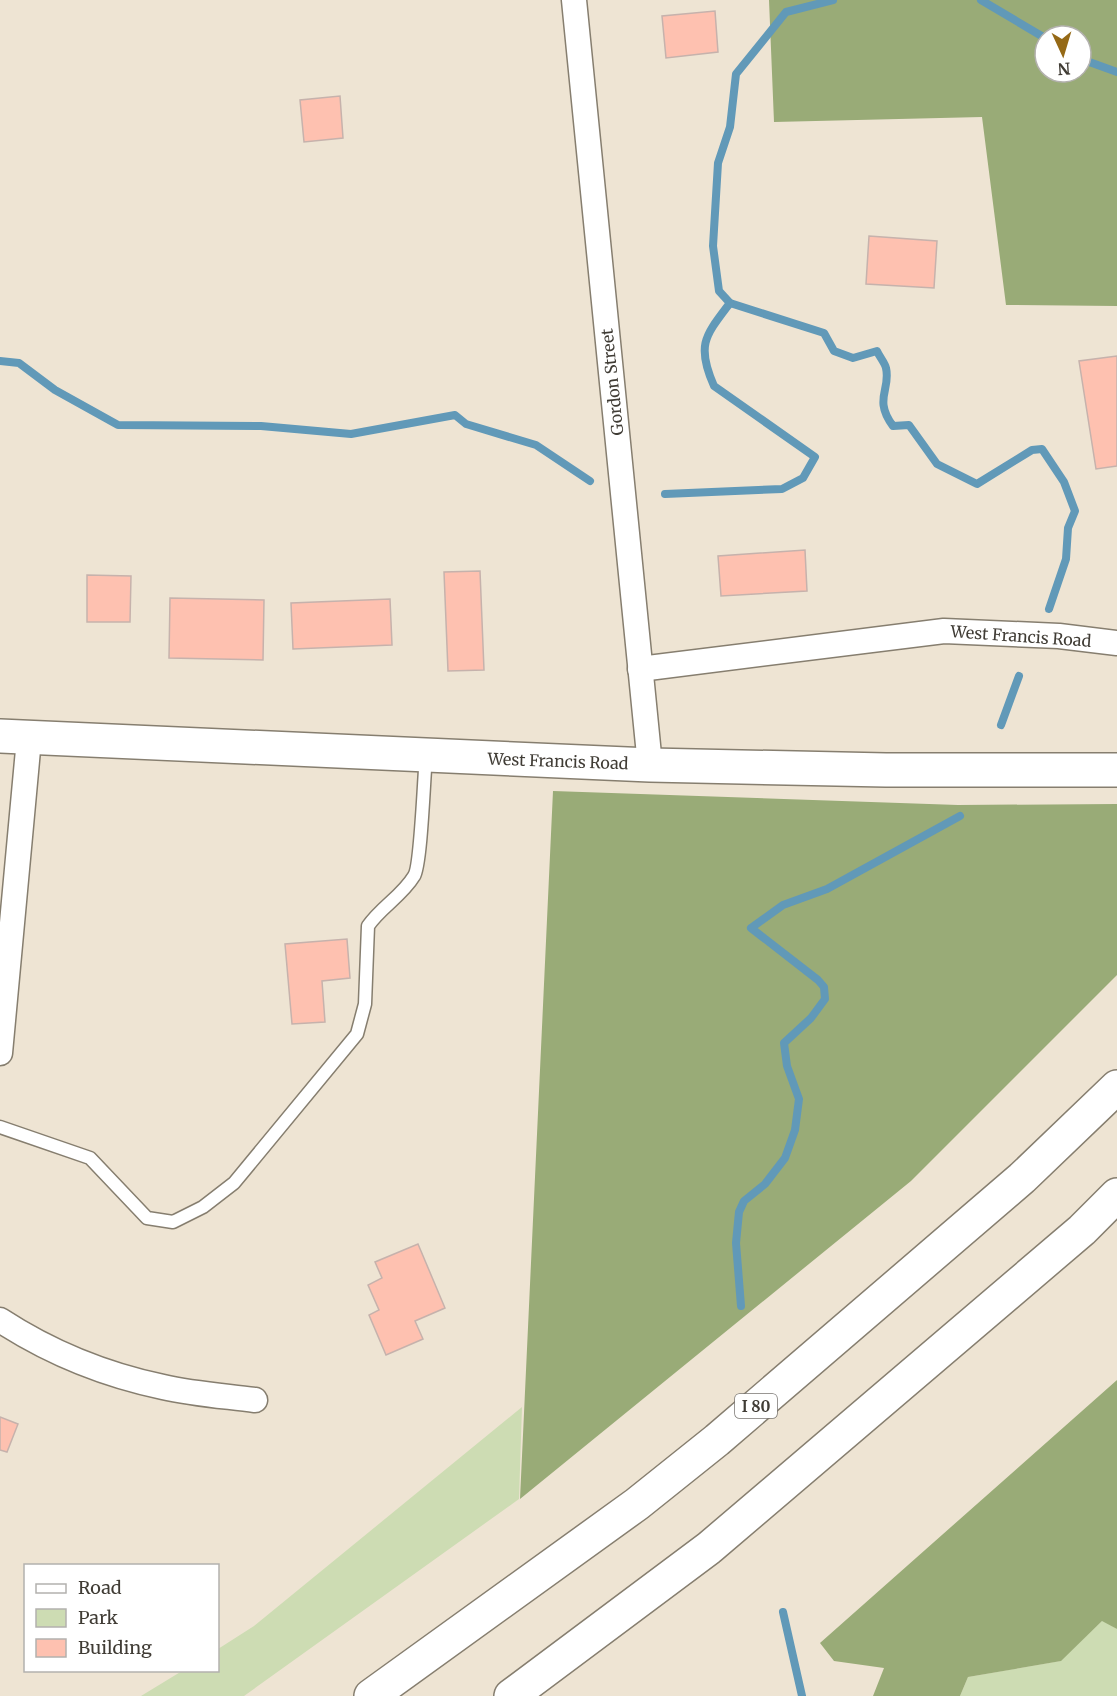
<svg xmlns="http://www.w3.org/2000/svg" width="1117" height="1696" font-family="Merriweather,serif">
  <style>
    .green { fill: #cddcb3 }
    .forest { fill: #99ab77; fill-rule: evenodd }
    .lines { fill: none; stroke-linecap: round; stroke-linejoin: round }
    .stream { stroke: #6199b8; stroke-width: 8 }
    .building { fill: #fec1b0; stroke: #c6b2ac; stroke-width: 1.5 }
    .lane-casing { stroke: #867e6f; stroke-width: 15 }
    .street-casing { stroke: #867e6f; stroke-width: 27 }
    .secondary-casing { stroke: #867e6f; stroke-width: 36 }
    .highway-casing { stroke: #867e6f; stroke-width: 36 }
    .lane { stroke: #fff; stroke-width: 12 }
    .street { stroke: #fff; stroke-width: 24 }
    .secondary { stroke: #fff; stroke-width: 33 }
    .highway { stroke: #fff; stroke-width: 33 }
    .labels { text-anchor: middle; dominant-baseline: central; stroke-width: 4.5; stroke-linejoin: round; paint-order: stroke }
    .shield { fill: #fff; stroke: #797672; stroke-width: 1.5 }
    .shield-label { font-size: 15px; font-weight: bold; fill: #403c35 }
    .street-label { font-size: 16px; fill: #403c35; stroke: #fff }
  </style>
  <rect width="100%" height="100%" fill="#eee4d3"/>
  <g class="green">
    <path d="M 522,1407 L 519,1499 L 244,1696 L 141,1696 L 182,1671 L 218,1670 L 218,1649 L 254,1626 Z"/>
    <path d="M 1103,1620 L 1117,1629 L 1117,1696 L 960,1696 L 968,1677 L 1060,1661 Z"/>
  </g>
  <g class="forest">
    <path d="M 769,0 L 1117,0 L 1117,306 L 1006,305 L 982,117 L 774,122 ZM 1045,36 L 1081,36 L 1081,72 L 1045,72 Z"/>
    <path d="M 553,791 L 958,805 L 1117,804 L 1117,975 L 911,1181 L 520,1499 Z"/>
    <path d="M 1117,1380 L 1117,1629 L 1102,1621 L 1061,1661 L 968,1677 L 960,1696 L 873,1696 L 884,1668 L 834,1661 L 820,1643 Z"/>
  </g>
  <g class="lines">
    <g class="stream">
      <path d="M 833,0 L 786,12 L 736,74 L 730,127 L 718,163 L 713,246 L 719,291 L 730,303 L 824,333 L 834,351 L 853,358 L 877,351 C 879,356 885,363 886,368 C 891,390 873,399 893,426 L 909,425 L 937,464 L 977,484 L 1032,450 L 1042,449 L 1064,482 L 1075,511 L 1068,528 L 1066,559 L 1049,609"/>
      <path d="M 981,0 L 1045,38"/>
      <path d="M 1081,59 L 1117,72"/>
      <path d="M 0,361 L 19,363 L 55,390 L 118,425 L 261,426 L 351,434 L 455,415 L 466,424 L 536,445 L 590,481"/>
      <path d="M 665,494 L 782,489 L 803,478 L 815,457 L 714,386 C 696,345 705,336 730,303"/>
      <path d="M 1001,725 L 1019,676"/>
      <path d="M 741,1306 L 736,1243 L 739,1212 L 744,1201 L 765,1184 L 785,1158 L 795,1130 L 799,1099 L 787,1066 L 784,1043 L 811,1018 L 825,999 L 824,987 L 818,980 L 751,928 L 783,905 L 827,889 L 960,816"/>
      <path d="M 783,1612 L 802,1696"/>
    </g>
  </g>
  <g class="building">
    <path d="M 715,11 L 718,52 L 666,58 L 662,16 Z"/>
    <path d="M 340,96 L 343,138 L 304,142 L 300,100 Z"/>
    <path d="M 869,236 L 937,241 L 934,288 L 866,284 Z"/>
    <path d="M 1117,356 L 1117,466 L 1096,469 L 1079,361 Z"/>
    <path d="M 805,550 L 807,591 L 721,596 L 718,556 Z"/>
    <path d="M 480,571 L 484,670 L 448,671 L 444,572 Z"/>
    <path d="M 87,575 L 131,576 L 130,622 L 87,622 Z"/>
    <path d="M 170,598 L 264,600 L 263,660 L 169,658 Z"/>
    <path d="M 390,599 L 392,645 L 293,649 L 291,603 Z"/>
    <path d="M 347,939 L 350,978 L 322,981 L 325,1022 L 292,1024 L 285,944 Z"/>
    <path d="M 418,1244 L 445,1308 L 415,1321 L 423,1339 L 386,1355 L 369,1315 L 379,1310 L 368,1285 L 382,1278 L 375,1262 Z"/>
    <path d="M 0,1417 L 18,1424 L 7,1452 L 0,1450 Z"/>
  </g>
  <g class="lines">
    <defs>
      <path id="lane" d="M 0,1127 L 90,1158 L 147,1218 L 173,1222 L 203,1207 L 234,1183 L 357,1034 L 365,1004 L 368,926 C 381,907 402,896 414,876 C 421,866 424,775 426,756"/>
      <g id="street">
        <path d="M 574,0 L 650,765"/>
        <path d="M 640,669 L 944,631 L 1059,636 L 1117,643"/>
        <path d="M 0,1053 L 29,739"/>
        <path d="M 0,1320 C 49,1352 106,1375 163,1387 C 193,1394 224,1396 255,1400"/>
      </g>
      <path id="secondary" d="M 0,736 L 650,765 L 886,770 L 1117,770"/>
      <g id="highway">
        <path d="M 371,1696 L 637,1504 L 717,1440 L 1022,1178 L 1117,1087"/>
        <path d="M 511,1696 L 709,1548 L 1082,1230 L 1117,1195"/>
      </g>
    </defs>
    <use href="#lane" class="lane-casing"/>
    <use href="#street" class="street-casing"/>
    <use href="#secondary" class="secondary-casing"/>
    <use href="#highway" class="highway-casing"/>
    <use href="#lane" class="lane"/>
    <use href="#street" class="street"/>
    <use href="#secondary" class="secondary"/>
    <use href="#highway" class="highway"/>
  </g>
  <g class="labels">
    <rect class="shield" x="735" y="1394" width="42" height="24" rx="4.5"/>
    <g class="shield-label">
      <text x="756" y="1406">I 80</text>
    </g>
    <g class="street-label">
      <text transform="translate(612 382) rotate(-96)">Gordon Street</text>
      <text transform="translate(1021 636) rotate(4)">West Francis Road</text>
      <text transform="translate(558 761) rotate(2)">West Francis Road</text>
    </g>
  </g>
  <rect x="24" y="1564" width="195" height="108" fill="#ffffff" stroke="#b3b1ae" stroke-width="1.5"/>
  <rect x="36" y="1584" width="30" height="9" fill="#ffffff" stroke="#b3b1ae" stroke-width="1.5"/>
  <text x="78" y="1594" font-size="18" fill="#403c35">Road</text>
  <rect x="36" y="1609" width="30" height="18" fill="#cddcb3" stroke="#b3b1ae" stroke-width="1.5"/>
  <text x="78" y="1624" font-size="18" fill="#403c35">Park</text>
  <rect x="36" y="1639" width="30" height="18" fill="#fec1b0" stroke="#b3b1ae" stroke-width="1.5"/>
  <text x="78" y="1654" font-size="18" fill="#403c35">Building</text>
  <g transform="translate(1063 54) rotate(176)"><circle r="28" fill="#ffffff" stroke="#b3b1ae" stroke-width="1.5"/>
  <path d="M0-4.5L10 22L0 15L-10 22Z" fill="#956916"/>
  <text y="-9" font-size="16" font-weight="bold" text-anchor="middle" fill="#403c35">N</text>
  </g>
</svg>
